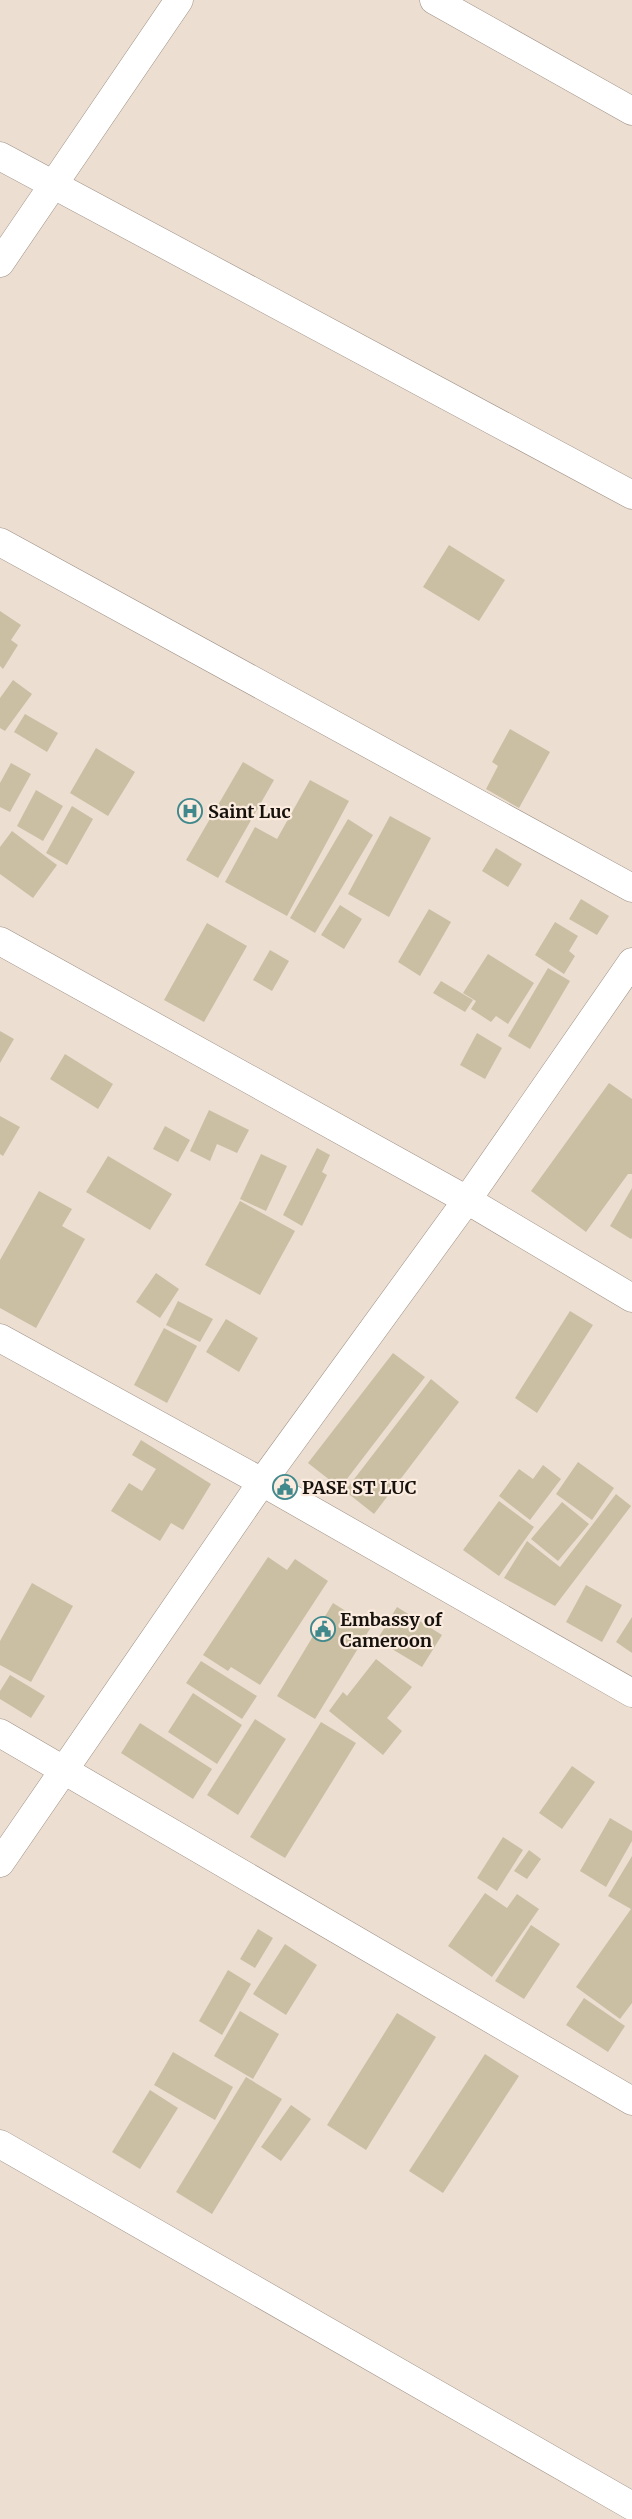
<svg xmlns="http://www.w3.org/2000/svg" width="632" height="2519" font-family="Merriweather,serif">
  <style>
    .building { fill: #cabfa3 }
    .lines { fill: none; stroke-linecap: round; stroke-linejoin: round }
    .minor-casing { stroke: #9e9185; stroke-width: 29 }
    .minor { stroke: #fff; stroke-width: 28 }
    .labels { text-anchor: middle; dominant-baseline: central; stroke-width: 4.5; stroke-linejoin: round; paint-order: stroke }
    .poi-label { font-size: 18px; font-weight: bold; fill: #16110d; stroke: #fbecdf; text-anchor: start }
  </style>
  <rect width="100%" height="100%" fill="#edded2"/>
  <g class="building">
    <path d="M 449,545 L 505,580 L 479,621 L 423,587 Z"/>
    <path d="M 0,611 L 21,625 L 11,640 L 18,645 L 3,669 L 0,666 Z"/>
    <path d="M 13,680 L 32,694 L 5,731 L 0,728 L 0,698 Z"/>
    <path d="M 25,714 L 58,733 L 47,752 L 14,732 Z"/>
    <path d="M 510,729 L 550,752 L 519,808 L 486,789 L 498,766 L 492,762 Z"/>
    <path d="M 96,748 L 135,772 L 108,816 L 70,793 Z"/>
    <path d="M 243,762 L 274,780 L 218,878 L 186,860 Z"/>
    <path d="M 11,763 L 31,774 L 10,812 L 0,807 L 0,783 Z"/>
    <path d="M 310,780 L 349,801 L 287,916 L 225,882 L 255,827 L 277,839 Z"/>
    <path d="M 36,790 L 63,806 L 43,841 L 17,826 Z"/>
    <path d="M 72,806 L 93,819 L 67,865 L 46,853 Z"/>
    <path d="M 390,816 L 431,838 L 389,917 L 348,894 Z"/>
    <path d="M 348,819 L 373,835 L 315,933 L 290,918 Z"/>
    <path d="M 12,831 L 57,865 L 33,898 L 0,874 L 0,847 Z"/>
    <path d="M 496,848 L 522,864 L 508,887 L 482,871 Z"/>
    <path d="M 581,899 L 609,916 L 597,935 L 569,919 Z"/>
    <path d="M 340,905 L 362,919 L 344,949 L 321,935 Z"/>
    <path d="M 429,909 L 451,922 L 420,976 L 398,962 Z"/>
    <path d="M 555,922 L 578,936 L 569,951 L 575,956 L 564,974 L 535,955 Z"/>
    <path d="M 207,923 L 247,946 L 204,1022 L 164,1000 Z"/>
    <path d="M 270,950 L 289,961 L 272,991 L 253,980 Z"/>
    <path d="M 488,954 L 534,983 L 508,1024 L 496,1016 L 491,1022 L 471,1009 L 476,1001 L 463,993 Z"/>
    <path d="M 548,968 L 570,981 L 530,1049 L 508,1036 Z"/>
    <path d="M 441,981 L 473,1000 L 465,1012 L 433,993 Z"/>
    <path d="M 0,1031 L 14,1039 L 0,1063 Z"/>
    <path d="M 477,1033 L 502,1048 L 485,1079 L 460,1065 Z"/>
    <path d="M 65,1054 L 113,1084 L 98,1109 L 50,1079 Z"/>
    <path d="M 609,1083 L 632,1099 L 632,1174 L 628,1174 L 586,1232 L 531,1191 Z"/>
    <path d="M 209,1110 L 249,1130 L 237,1153 L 217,1144 L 210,1161 L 190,1151 Z"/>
    <path d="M 0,1116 L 20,1127 L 3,1156 L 0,1154 Z"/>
    <path d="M 165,1126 L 190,1140 L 178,1162 L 153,1149 Z"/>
    <path d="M 317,1148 L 330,1155 L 322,1172 L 327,1175 L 302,1226 L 283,1215 Z"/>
    <path d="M 261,1154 L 287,1166 L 266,1211 L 240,1199 Z"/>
    <path d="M 108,1156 L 172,1194 L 150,1230 L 86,1192 Z"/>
    <path d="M 632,1188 L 632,1238 L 631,1239 L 610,1226 Z"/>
    <path d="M 39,1191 L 72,1209 L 62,1226 L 85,1239 L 36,1328 L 0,1308 L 0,1260 Z"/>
    <path d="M 240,1201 L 295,1231 L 260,1295 L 205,1265 Z"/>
    <path d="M 156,1273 L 179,1289 L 160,1318 L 136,1302 Z"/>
    <path d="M 178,1301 L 213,1319 L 200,1342 L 166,1325 Z"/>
    <path d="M 570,1311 L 593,1325 L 537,1413 L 515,1398 Z"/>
    <path d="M 226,1319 L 258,1338 L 239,1372 L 206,1352 Z"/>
    <path d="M 164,1328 L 197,1346 L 167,1403 L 134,1385 Z"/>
    <path d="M 393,1353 L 425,1377 L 340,1488 L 308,1463 Z"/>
    <path d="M 431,1379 L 459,1402 L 374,1514 L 345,1491 Z"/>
    <path d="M 141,1440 L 211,1484 L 183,1530 L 171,1523 L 160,1541 L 111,1511 L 129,1483 L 142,1491 L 156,1469 L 132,1455 Z"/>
    <path d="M 578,1462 L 614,1488 L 592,1520 L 556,1494 Z"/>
    <path d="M 543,1465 L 561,1479 L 530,1520 L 499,1496 L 519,1469 L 533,1479 Z"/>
    <path d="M 616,1494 L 631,1506 L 555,1606 L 504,1578 L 527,1541 L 560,1567 Z"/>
    <path d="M 499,1501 L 534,1527 L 499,1576 L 463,1550 Z"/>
    <path d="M 562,1502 L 589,1524 L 558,1561 L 531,1539 Z"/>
    <path d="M 268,1557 L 287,1570 L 295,1559 L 328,1581 L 260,1685 L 231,1667 L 228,1671 L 203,1655 Z"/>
    <path d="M 32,1583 L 73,1606 L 31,1682 L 0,1665 L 0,1641 Z"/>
    <path d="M 586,1585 L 622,1605 L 602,1642 L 566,1622 Z"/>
    <path d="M 333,1603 L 371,1627 L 315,1719 L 277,1696 Z"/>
    <path d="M 397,1607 L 442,1635 L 422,1667 L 377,1640 Z"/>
    <path d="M 632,1617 L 632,1653 L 616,1642 Z"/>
    <path d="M 376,1659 L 412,1687 L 387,1718 L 402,1731 L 383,1755 L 329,1711 L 343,1692 L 347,1696 Z"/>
    <path d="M 201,1661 L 257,1696 L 242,1719 L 186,1683 Z"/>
    <path d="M 10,1675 L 45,1696 L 31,1718 L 0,1699 L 0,1691 Z"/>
    <path d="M 193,1693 L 242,1725 L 217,1764 L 168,1732 Z"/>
    <path d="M 255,1719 L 286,1739 L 238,1815 L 207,1795 Z"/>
    <path d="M 321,1722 L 356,1743 L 285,1858 L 250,1837 Z"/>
    <path d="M 140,1723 L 212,1769 L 193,1799 L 121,1753 Z"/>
    <path d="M 572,1766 L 595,1782 L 562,1829 L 539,1813 Z"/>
    <path d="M 610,1818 L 632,1831 L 632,1841 L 606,1887 L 580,1871 Z"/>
    <path d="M 503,1837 L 523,1850 L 497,1891 L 477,1878 Z"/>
    <path d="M 529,1850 L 541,1859 L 527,1879 L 514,1871 Z"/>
    <path d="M 632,1856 L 632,2003 L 620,2019 L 576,1987 L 631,1909 L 608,1896 Z"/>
    <path d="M 485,1893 L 507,1908 L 517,1894 L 539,1909 L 492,1977 L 448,1946 Z"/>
    <path d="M 531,1925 L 560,1944 L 524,1999 L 495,1981 Z"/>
    <path d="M 258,1929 L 273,1938 L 255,1968 L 240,1959 Z"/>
    <path d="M 285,1944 L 317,1965 L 286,2015 L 253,1994 Z"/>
    <path d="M 228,1970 L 251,1984 L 222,2035 L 199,2021 Z"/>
    <path d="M 584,1998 L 625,2026 L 608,2052 L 566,2025 Z"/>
    <path d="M 240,2011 L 279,2034 L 253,2079 L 214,2056 Z"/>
    <path d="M 397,2013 L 436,2037 L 366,2150 L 327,2125 Z"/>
    <path d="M 173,2052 L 233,2087 L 215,2120 L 154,2085 Z"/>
    <path d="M 485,2054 L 519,2076 L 443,2193 L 409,2171 Z"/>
    <path d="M 246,2077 L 282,2099 L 212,2214 L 176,2192 Z"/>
    <path d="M 150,2090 L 178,2108 L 140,2169 L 112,2152 Z"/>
    <path d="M 291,2105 L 311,2119 L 281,2161 L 261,2147 Z"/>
  </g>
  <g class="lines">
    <defs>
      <g id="minor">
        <path d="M 434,0 L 632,111"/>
        <path d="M 0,156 L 632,495"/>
        <path d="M 0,263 L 179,0"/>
        <path d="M 0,542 L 632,888"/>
        <path d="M 0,941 L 467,1200 L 632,1298"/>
        <path d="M 0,1338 L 262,1482 L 632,1693"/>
        <path d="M 0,1733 L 632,2101"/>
        <path d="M 0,1863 L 262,1482 L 467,1200 L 632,962"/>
        <path d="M 0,2144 L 632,2506"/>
      </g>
    </defs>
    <use href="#minor" class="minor-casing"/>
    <use href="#minor" class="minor"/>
  </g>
  <defs>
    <symbol id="hospital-ring" viewBox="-11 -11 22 22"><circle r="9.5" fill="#fbecdf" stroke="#40888c" stroke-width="1.5"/><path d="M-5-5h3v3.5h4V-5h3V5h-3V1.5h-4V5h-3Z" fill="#40888c"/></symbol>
    <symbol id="civic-ring" viewBox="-11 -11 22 22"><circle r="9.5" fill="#fbecdf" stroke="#40888c" stroke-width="1.5"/><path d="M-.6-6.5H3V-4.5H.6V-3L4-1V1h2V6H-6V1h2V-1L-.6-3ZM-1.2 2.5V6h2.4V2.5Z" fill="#40888c"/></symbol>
  </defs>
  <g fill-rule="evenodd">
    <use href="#hospital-ring" x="176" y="797" width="28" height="28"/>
    <use href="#civic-ring" x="271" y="1473" width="28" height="28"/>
    <use href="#civic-ring" x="309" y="1615" width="28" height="28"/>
  </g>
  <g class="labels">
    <g class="poi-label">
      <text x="208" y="811">Saint Luc</text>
      <text x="302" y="1487">PASE ST LUC</text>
      <text x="340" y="1619">Embassy of<tspan x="340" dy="21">Cameroon</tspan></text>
    </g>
  </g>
</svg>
